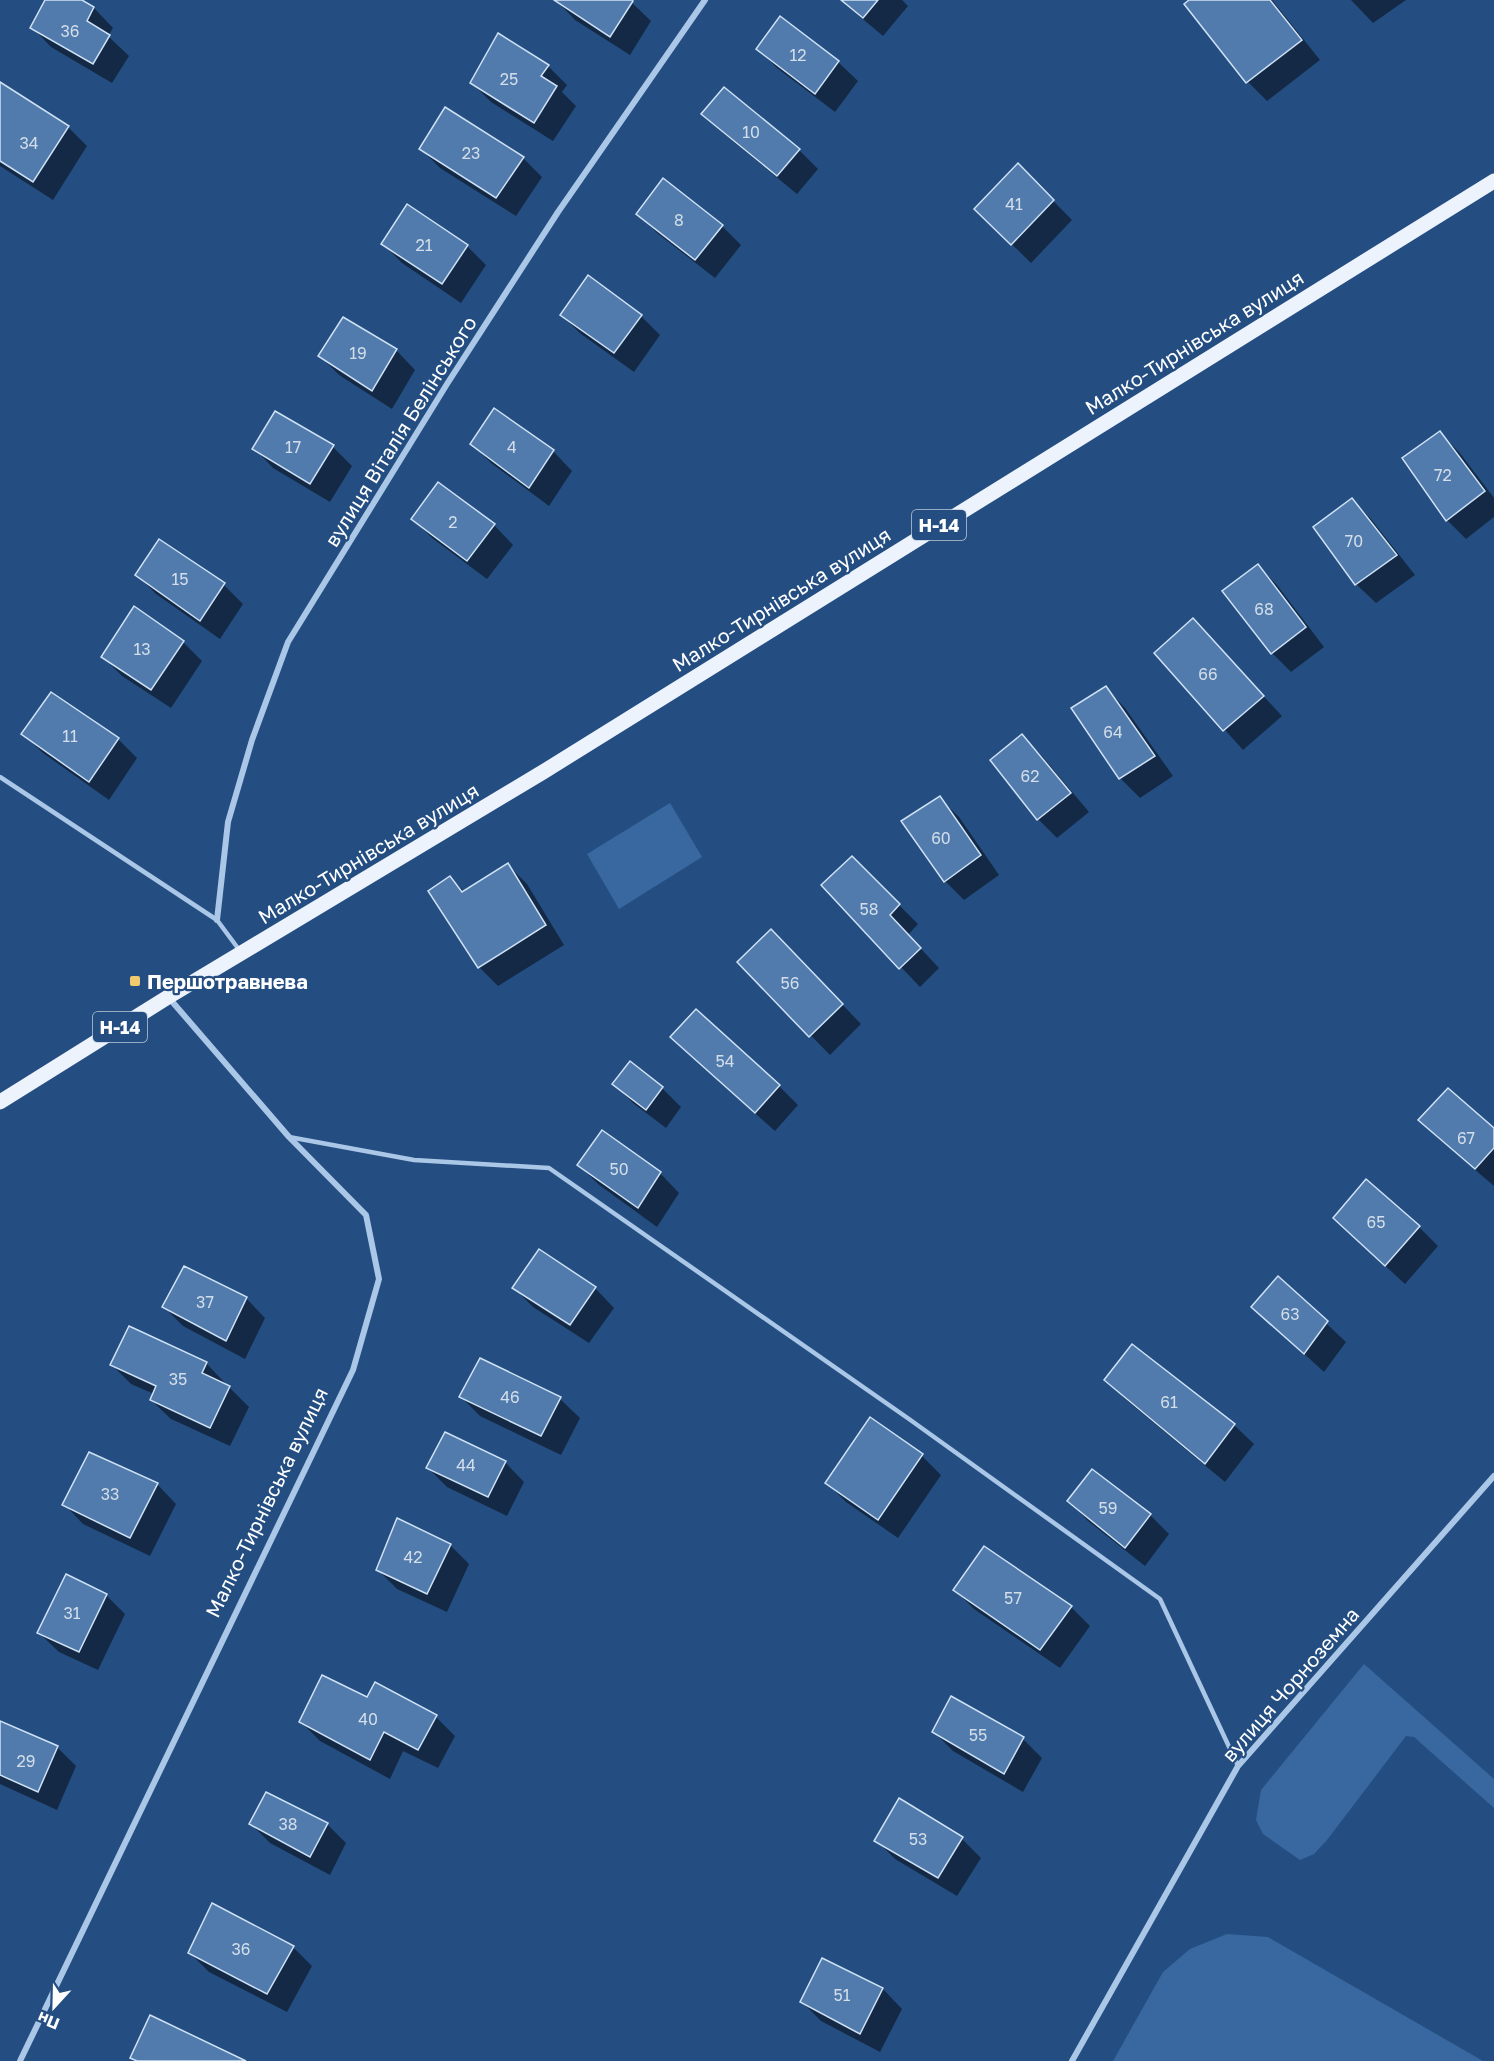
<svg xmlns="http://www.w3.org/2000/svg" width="1494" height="2061" font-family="'Golos Text',sans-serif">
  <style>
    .green { fill: #38689f }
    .shadow { fill: #0007 }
    .building { fill: #507bac; stroke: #cfe1f5; stroke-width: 1.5 }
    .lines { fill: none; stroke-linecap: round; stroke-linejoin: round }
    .service { stroke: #abc7e7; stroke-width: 4.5 }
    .minor { stroke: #abc7e7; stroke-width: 6 }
    .primary { stroke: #edf3fd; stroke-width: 15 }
    .poi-dot { fill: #f1ca6f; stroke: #244e81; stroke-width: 2 }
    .labels { text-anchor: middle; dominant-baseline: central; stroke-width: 4.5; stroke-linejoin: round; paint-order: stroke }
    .number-label { font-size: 16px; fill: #d3deea }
    .shield { fill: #244e81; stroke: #bdcad9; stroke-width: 1.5 }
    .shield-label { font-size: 18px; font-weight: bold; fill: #fff }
    .street-label { font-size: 20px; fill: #fff; stroke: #244e81 }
    .poi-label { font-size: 20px; font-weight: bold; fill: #fff; stroke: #244e81; text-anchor: start }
  </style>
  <rect width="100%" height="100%" fill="#244e81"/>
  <g class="green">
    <path d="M 670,803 L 702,857 L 619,909 L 587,854 Z"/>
    <path d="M 1364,1664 L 1494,1779 L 1494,1808 L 1414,1737 L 1406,1736 L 1327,1840 L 1314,1854 L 1300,1860 L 1263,1834 L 1256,1820 L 1261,1790 Z"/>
    <path d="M 1227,1934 L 1268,1937 L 1483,2061 L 1113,2061 L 1163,1972 L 1190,1949 Z"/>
  </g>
  <g class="shadow">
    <path d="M 46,0 L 79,0 L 94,8 L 113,28 L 108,36 L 129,56 L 112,83 L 51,47 L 32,27 Z"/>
    <path d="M 556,0 L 629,0 L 651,21 L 630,55 L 575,20 Z"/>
    <path d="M 840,0 L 902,0 L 908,6 L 883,36 Z"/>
    <path d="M 1192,0 L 1272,0 L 1320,60 L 1267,101 L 1248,82 L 1186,4 Z"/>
    <path d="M 1351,0 L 1406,0 L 1373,23 Z"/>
    <path d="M 780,18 L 838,62 L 858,81 L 835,112 L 777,68 L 758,49 Z"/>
    <path d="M 548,66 L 567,85 L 562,92 L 576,106 L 553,141 L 491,102 L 471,82 Z"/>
    <path d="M 0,84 L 68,127 L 87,146 L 53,200 L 0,166 Z"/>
    <path d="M 703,114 L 799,150 L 818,169 L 797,194 L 723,133 Z"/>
    <path d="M 421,149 L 523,158 L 542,177 L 516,216 L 440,168 Z"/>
    <path d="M 1018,165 L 1072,220 L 1031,263 L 976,209 Z"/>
    <path d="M 638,214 L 722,226 L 741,245 L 715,278 L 657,233 Z"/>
    <path d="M 383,244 L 467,246 L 486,265 L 461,303 L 402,263 Z"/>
    <path d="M 561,315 L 641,316 L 660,335 L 634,372 L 581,334 Z"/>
    <path d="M 396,350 L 415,370 L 392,409 L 339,375 L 320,356 Z"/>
    <path d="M 495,410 L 553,451 L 572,471 L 549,506 L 491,463 L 472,444 Z"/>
    <path d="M 1440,433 L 1459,452 L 1494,498 L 1494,517 L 1466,539 L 1447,520 Z"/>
    <path d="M 333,447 L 352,466 L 330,502 L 273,468 L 254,448 Z"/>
    <path d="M 439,484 L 494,525 L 513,545 L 487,579 L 432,538 L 413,519 Z"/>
    <path d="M 1352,500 L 1371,519 L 1415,575 L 1376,603 L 1356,584 Z"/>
    <path d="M 159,541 L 224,585 L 243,604 L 220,639 L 156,594 L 137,575 Z"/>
    <path d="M 1258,566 L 1277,585 L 1324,647 L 1291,672 L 1272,653 Z"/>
    <path d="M 1193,620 L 1282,716 L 1243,750 L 1156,653 Z"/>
    <path d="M 183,642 L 202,661 L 171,708 L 122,676 L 103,657 Z"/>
    <path d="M 1106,688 L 1125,708 L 1173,776 L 1140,798 L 1120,778 L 1073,709 Z"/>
    <path d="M 23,734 L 118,739 L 137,758 L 109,800 L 43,753 Z"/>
    <path d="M 1022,736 L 1041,755 L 1089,812 L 1057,838 L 1038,819 Z"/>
    <path d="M 939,798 L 959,817 L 999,875 L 964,900 L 945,881 Z"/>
    <path d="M 852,858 L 918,924 L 908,935 L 939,968 L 920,987 L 823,885 Z"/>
    <path d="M 508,865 L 527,884 L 564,945 L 498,986 L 479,967 L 450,878 L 465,892 Z"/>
    <path d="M 790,950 L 861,1024 L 830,1055 L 739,962 Z"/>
    <path d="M 691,1056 L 779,1086 L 798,1105 L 775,1131 Z"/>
    <path d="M 614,1084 L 662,1088 L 681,1107 L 666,1128 L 633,1103 Z"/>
    <path d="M 1420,1120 L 1494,1130 L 1494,1186 L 1439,1139 Z"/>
    <path d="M 602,1132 L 660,1173 L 679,1193 L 657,1227 L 598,1184 L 579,1165 Z"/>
    <path d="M 1419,1227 L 1438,1246 L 1405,1284 L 1354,1237 Z"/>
    <path d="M 1278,1278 L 1346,1342 L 1324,1372 L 1253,1307 Z"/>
    <path d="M 514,1288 L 595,1288 L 614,1308 L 589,1343 L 533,1307 Z"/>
    <path d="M 246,1298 L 265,1318 L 245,1359 L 183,1326 L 164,1307 Z"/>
    <path d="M 1133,1346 L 1234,1425 L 1254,1444 L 1225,1482 L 1125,1399 L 1106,1379 Z"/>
    <path d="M 480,1360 L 560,1399 L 580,1418 L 561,1455 L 480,1416 L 461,1397 Z"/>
    <path d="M 206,1363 L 225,1383 L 224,1385 L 230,1388 L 249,1407 L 230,1446 L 171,1419 L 151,1400 L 154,1394 L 131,1384 L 112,1365 Z"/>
    <path d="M 870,1419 L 922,1456 L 941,1475 L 898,1538 L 846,1502 L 827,1483 Z"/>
    <path d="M 505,1462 L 524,1482 L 507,1516 L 447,1487 L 428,1468 Z"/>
    <path d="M 157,1484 L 176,1504 L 150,1556 L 83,1524 L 64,1504 Z"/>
    <path d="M 1069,1501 L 1150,1515 L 1169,1534 L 1145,1566 L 1088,1521 Z"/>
    <path d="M 450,1545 L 469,1564 L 447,1612 L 397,1589 L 377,1569 Z"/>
    <path d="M 955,1590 L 1071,1607 L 1090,1626 L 1060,1668 L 974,1609 Z"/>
    <path d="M 106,1595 L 125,1614 L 98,1670 L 59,1652 L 39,1633 Z"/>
    <path d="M 436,1717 L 455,1736 L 438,1768 L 403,1751 L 390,1779 L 320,1741 L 301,1722 Z"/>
    <path d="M 0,1723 L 57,1747 L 76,1766 L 57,1810 L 0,1784 Z"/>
    <path d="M 934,1732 L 1023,1739 L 1042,1758 L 1023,1792 L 953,1751 Z"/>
    <path d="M 251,1824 L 327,1824 L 346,1843 L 330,1875 L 270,1843 Z"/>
    <path d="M 962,1839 L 981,1858 L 957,1896 L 895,1859 L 876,1840 Z"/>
    <path d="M 293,1947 L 312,1966 L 287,2012 L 209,1972 L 189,1952 Z"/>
    <path d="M 823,1960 L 883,1989 L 902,2009 L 880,2052 L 821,2021 L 802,2002 Z"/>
  </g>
  <g class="building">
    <path d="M 45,0 L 82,0 L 94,7 L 87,21 L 110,35 L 93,64 L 30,28 Z"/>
    <path d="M 554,0 L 632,0 L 633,1 L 610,37 Z"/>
    <path d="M 841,0 L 878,0 L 863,18 Z"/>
    <path d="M 1189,0 L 1270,0 L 1302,40 L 1246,83 L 1184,4 Z"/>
    <path d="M 780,16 L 839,61 L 815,94 L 756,49 Z"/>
    <path d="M 498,33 L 549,65 L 541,76 L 557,86 L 534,123 L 470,83 Z"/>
    <path d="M 0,82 L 69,126 L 33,182 L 0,161 Z"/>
    <path d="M 724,87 L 800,149 L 777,176 L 701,114 Z"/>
    <path d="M 445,107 L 524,157 L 496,198 L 419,149 Z"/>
    <path d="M 1018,163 L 1054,200 L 1011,245 L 974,209 Z"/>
    <path d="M 663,178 L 723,225 L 695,260 L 636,214 Z"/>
    <path d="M 407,204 L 468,245 L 442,284 L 381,244 Z"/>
    <path d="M 588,275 L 642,315 L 614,353 L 560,315 Z"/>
    <path d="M 343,317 L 397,349 L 372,391 L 318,356 Z"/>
    <path d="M 494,408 L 554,450 L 529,488 L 470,444 Z"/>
    <path d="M 275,411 L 334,445 L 310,484 L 252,449 Z"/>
    <path d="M 1440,431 L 1485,491 L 1446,521 L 1402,458 Z"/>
    <path d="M 438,482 L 495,524 L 467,561 L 411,519 Z"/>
    <path d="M 1352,498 L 1397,555 L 1355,585 L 1313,527 Z"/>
    <path d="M 159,539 L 225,583 L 200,621 L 135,575 Z"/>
    <path d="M 1258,564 L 1306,627 L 1271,654 L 1222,591 Z"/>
    <path d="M 134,606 L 184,641 L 151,690 L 101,657 Z"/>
    <path d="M 1193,618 L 1264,696 L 1223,731 L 1154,653 Z"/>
    <path d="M 1106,686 L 1155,756 L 1119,779 L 1071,708 Z"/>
    <path d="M 51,692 L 119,738 L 89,782 L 21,734 Z"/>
    <path d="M 1022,734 L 1071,793 L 1037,820 L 990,760 Z"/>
    <path d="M 940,796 L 981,855 L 944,882 L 901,821 Z"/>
    <path d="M 852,856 L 900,904 L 890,915 L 921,948 L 899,969 L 821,885 Z"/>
    <path d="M 508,863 L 546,925 L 478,968 L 428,891 L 450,876 L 462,892 Z"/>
    <path d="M 771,929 L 843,1004 L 809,1037 L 737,962 Z"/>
    <path d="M 696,1009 L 780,1085 L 755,1113 L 670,1037 Z"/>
    <path d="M 630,1061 L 663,1087 L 646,1110 L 612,1084 Z"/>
    <path d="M 1448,1088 L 1494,1128 L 1494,1148 L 1475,1169 L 1418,1120 Z"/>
    <path d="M 602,1130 L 661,1172 L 638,1208 L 577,1165 Z"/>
    <path d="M 1366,1179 L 1420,1226 L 1385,1266 L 1333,1218 Z"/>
    <path d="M 539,1249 L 596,1287 L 570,1325 L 512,1288 Z"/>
    <path d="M 184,1266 L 247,1297 L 226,1341 L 162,1307 Z"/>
    <path d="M 1278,1276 L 1328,1321 L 1304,1354 L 1251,1307 Z"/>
    <path d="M 129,1326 L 207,1362 L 202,1373 L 230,1386 L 210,1428 L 150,1400 L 156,1386 L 110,1365 Z"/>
    <path d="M 1132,1344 L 1235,1424 L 1205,1464 L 1104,1380 Z"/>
    <path d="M 480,1358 L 561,1397 L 541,1436 L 459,1397 Z"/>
    <path d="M 870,1417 L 923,1454 L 878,1520 L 825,1483 Z"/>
    <path d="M 445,1432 L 506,1461 L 488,1497 L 426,1468 Z"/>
    <path d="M 89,1452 L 158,1483 L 130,1538 L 62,1505 Z"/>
    <path d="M 1092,1469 L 1151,1514 L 1125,1548 L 1067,1501 Z"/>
    <path d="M 397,1518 L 451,1544 L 427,1594 L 376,1570 Z"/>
    <path d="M 984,1546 L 1072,1606 L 1040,1650 L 953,1590 Z"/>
    <path d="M 66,1574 L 107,1594 L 79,1652 L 37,1633 Z"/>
    <path d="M 322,1675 L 367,1697 L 375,1682 L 437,1715 L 418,1750 L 384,1732 L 370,1760 L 299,1722 Z"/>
    <path d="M 951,1696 L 1024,1737 L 1004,1774 L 932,1732 Z"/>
    <path d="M 0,1721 L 58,1746 L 38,1792 L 0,1775 Z"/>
    <path d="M 266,1792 L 328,1823 L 310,1857 L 249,1824 Z"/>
    <path d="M 899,1798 L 963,1837 L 938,1878 L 874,1841 Z"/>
    <path d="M 212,1903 L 294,1946 L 267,1994 L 188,1953 Z"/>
    <path d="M 822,1958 L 883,1988 L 860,2034 L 800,2002 Z"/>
    <path d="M 150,2015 L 246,2061 L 137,2061 L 130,2058 Z"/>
  </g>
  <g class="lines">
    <g class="service">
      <path d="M 0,777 L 217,920 L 240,951"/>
      <path d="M 289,1137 L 414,1160 L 549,1168 L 909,1419 L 1160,1599 L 1238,1766"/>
    </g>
    <g class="minor">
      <path d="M 217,920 L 228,822 L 252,740 L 288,642 L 447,384 L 558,212 L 705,0"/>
      <path d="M 20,2061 L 353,1370 L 379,1279 L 366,1215 L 289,1137 L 169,998"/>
      <path d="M 1072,2061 L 1238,1766 L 1494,1476"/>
    </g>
    <path class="primary" d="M 0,1102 L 168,997 L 543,772 L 1494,181"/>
  </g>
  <rect class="poi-dot" x="129" y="975" width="12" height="12" rx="3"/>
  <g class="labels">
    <g class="number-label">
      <text x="70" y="31">36</text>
      <text x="798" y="55">12</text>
      <text x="509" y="79">25</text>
      <text x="751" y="132">10</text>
      <text x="29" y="143">34</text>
      <text x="471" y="153">23</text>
      <text x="1014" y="204">41</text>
      <text x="679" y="220">8</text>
      <text x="424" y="245">21</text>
      <text x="358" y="353">19</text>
      <text x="293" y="447">17</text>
      <text x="512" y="447">4</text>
      <text x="1443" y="475">72</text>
      <text x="453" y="522">2</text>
      <text x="1354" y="541">70</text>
      <text x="180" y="579">15</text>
      <text x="1264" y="609">68</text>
      <text x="142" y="649">13</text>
      <text x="1208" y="674">66</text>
      <text x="1113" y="732">64</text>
      <text x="70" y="736">11</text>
      <text x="1030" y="776">62</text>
      <text x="941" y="838">60</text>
      <text x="869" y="909">58</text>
      <text x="790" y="983">56</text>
      <text x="725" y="1061">54</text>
      <text x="1466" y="1138">67</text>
      <text x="619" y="1169">50</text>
      <text x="1376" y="1222">65</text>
      <text x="205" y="1302">37</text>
      <text x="1290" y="1314">63</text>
      <text x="178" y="1379">35</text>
      <text x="510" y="1397">46</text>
      <text x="1169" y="1402">61</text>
      <text x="466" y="1465">44</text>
      <text x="110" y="1494">33</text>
      <text x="1108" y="1508">59</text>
      <text x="413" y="1557">42</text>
      <text x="1013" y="1598">57</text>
      <text x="72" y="1613">31</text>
      <text x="368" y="1719">40</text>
      <text x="978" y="1735">55</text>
      <text x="26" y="1761">29</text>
      <text x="288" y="1824">38</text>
      <text x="918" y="1839">53</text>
      <text x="241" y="1949">36</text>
      <text x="842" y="1995">51</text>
    </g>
    <g class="shield">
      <rect x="912" y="510" width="54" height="30" rx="4.5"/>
      <rect x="93" y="1012" width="54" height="30" rx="4.5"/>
    </g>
    <g class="shield-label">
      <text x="939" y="525">Н-14</text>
      <text x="120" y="1027">Н-14</text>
    </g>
    <g class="street-label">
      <text transform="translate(1194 342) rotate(-32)">Малко-Тирнівська вулиця</text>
      <text transform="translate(400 431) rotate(-58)">вулиця Віталія Белінського</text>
      <text transform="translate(781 599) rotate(-32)">Малко-Тирнівська вулиця</text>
      <text transform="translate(368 853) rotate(-31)">Малко-Тирнівська вулиця</text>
      <text transform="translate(266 1502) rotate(-64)">Малко-Тирнівська вулиця</text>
      <text transform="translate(1290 1684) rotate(-49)">вулиця Чорноземна</text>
    </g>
    <g class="poi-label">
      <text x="147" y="981">Першотравнева</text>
    </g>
  </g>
  <g transform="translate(54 2007) rotate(202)" stroke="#244e81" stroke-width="4.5" paint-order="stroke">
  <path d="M0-4.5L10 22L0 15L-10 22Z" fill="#ffffff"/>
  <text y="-9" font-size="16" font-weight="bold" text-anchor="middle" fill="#ffffff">Пн</text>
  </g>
</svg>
